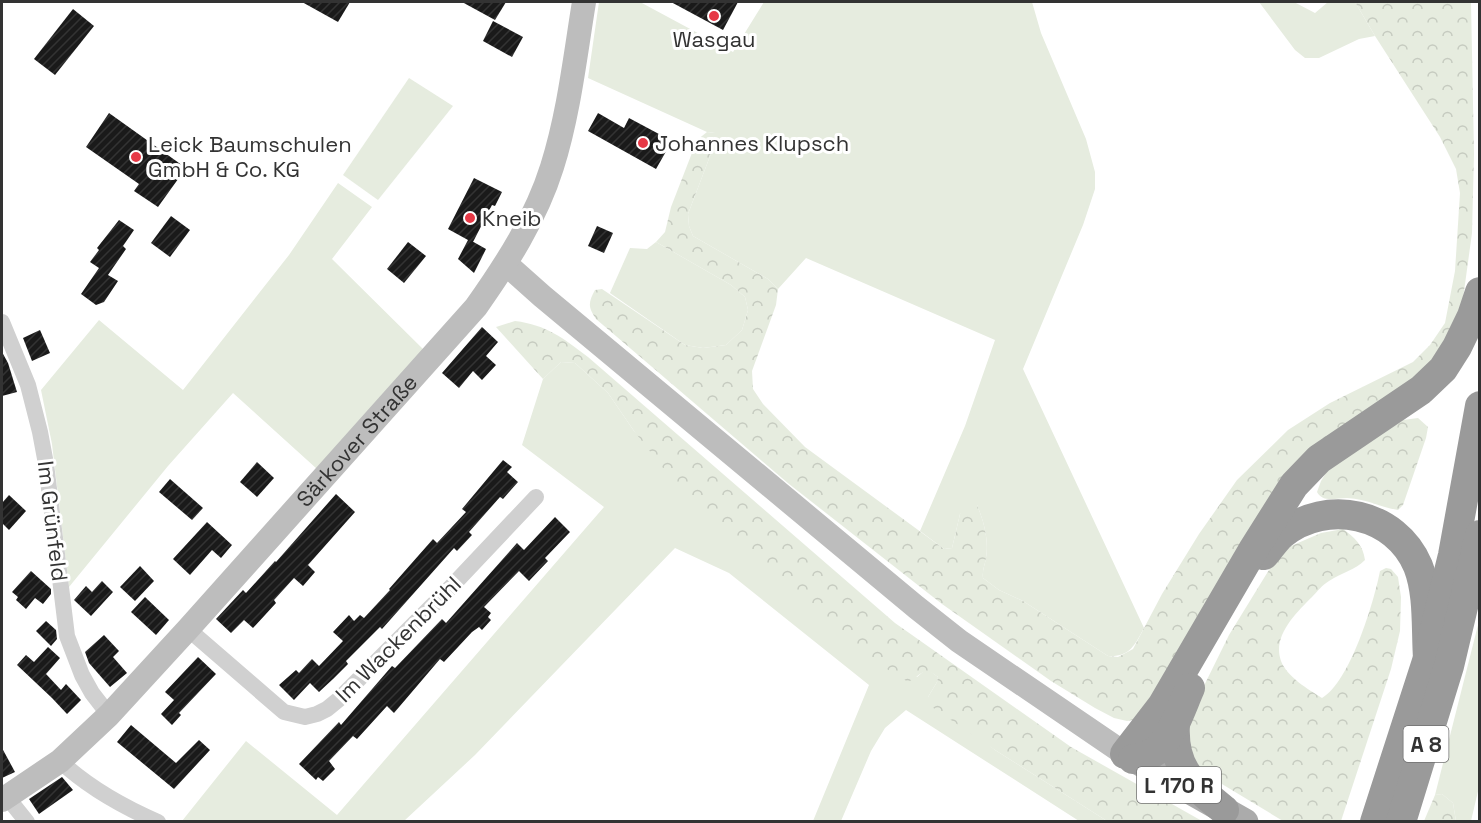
<svg xmlns="http://www.w3.org/2000/svg" width="1481" height="823" font-family="'Space Grotesk',sans-serif">
  <style>
    .grass { fill: #e6ecdf }
    .forest { fill: url(#forest-crowns) }
    .building { fill: url(#building-hatch) }
    .lines { fill: none; stroke-linecap: round; stroke-linejoin: round }
    .street { stroke: #d0d0d0; stroke-width: 16 }
    .secondary { stroke: #bdbdbd; stroke-width: 24 }
    .primary { stroke: #ababab; stroke-width: 27 }
    .highway { stroke: #9a9a9a; stroke-width: 30 }
    .poi-dot { fill: #e63946; stroke: #fff; stroke-width: 2 }
    .labels { text-anchor: middle; dominant-baseline: central; stroke-width: 6; stroke-linejoin: round; paint-order: stroke }
    .shield { fill: #fff; stroke: #707070; stroke-width: 1.5 }
    .shield-label { font-size: 21px; font-weight: bold; fill: #333 }
    .poi-label { font-size: 22px; fill: #333; stroke: #fff; text-anchor: start }
    .street-label { font-size: 22px; fill: #333; stroke: #fff }
  </style>
  <defs>
    <pattern id="forest-crowns" width="20" height="18" patternUnits="userSpaceOnUse" patternTransform="scale(1.5)"><rect width="20" height="18" fill="#e6ecdf"/><path d="M2 6a3 3 0 1 1 6 0M12 15a3 3 0 1 1 6 0" fill="none" stroke="#c6cbc0"/></pattern>
    <pattern id="building-hatch" width="6" height="6" patternUnits="userSpaceOnUse" patternTransform="scale(1.5)"><rect width="6" height="6" fill="#1a1a1a"/><path d="M-1 1l2-2M0 6l6-6M5 7l2-2" fill="none" stroke="#333"/></pattern>
  </defs>
  <rect width="100%" height="100%" fill="#fff"/>
  <g class="grass">
    <path d="M 599,2 L 640,2 L 733,52 L 764,2 L 1032,2 L 1041,33 L 1086,139 L 1095,172 L 1095,189 L 1083,225 L 1023,369 L 1144,628 C 1134,646 1130,657 1108,656 L 1023,601 L 999,590 L 983,578 C 982,570 985,565 986,558 C 989,541 984,521 977,505 L 960,514 L 952,548 L 944,549 L 920,531 L 965,426 L 995,340 L 806,258 L 778,289 L 768,279 L 693,236 L 689,226 L 688,214 L 715,143 L 715,133 L 707,132 L 588,78 Z"/>
    <path d="M 1259,2 L 1294,2 L 1315,13 L 1328,2 L 1355,2 L 1375,36 L 1359,39 L 1319,58 L 1305,58 L 1295,50 Z"/>
    <path d="M 409,78 L 453,106 L 378,200 L 343,175 Z"/>
    <path d="M 338,183 L 372,207 L 332,259 L 426,352 L 317,469 L 233,393 L 168,466 L 69,587 L 52,444 L 41,390 L 99,320 L 183,390 L 289,255 Z"/>
    <path d="M 656,242 L 731,285 L 745,297 L 748,310 L 742,330 L 726,345 L 703,348 L 685,345 L 610,293 L 630,248 L 647,249 Z"/>
    <path d="M 561,362 L 575,363 L 608,393 L 634,431 L 917,677 L 924,671 L 930,671 L 938,677 L 937,682 L 928,697 L 995,750 L 1107,821 L 1079,821 L 906,710 L 885,728 L 871,751 L 841,821 L 813,821 L 869,685 L 729,573 L 675,548 L 475,755 L 404,821 L 182,821 L 246,741 L 337,815 L 604,507 L 522,445 L 543,379 Z"/>
    <path d="M 1479,621 L 1479,787 L 1471,821 L 1456,821 L 1453,803 L 1442,794 L 1435,795 Z"/>
  </g>
  <g class="forest">
    <path d="M 1355,2 L 1471,2 L 1474,154 L 1472,233 L 1462,306 L 1452,333 L 1418,379 L 1325,438 L 1138,719 L 1127,721 L 1114,718 L 1095,708 L 1051,681 L 942,604 L 789,484 L 596,319 C 588,307 588,303 595,290 L 602,289 L 685,345 L 703,348 L 726,345 L 742,330 L 748,310 L 745,297 L 731,285 L 656,242 L 665,232 L 671,207 L 697,140 L 707,132 L 715,133 L 715,143 L 688,214 L 689,226 L 693,236 L 768,279 L 778,289 L 776,305 L 752,371 L 753,389 L 763,404 L 805,447 L 944,549 L 952,548 L 960,514 L 968,503 L 977,505 C 984,521 989,541 986,558 C 985,565 982,570 983,578 L 999,590 L 1023,601 L 1108,656 L 1118,657 L 1133,649 L 1162,594 L 1199,534 L 1237,480 L 1288,430 L 1330,403 L 1413,362 L 1430,345 L 1445,323 L 1455,271 L 1460,193 L 1456,169 L 1440,137 L 1375,36 Z"/>
    <path d="M 515,321 C 547,325 563,338 588,357 L 895,623 L 1071,747 L 1202,821 L 1107,821 L 995,750 L 929,705 L 928,697 L 937,682 L 938,677 C 923,665 922,675 908,682 L 859,652 L 692,505 L 634,431 L 608,393 L 575,363 L 561,362 L 543,379 L 496,327 Z"/>
    <path d="M 1418,418 L 1428,427 L 1426,438 L 1403,505 L 1398,510 C 1379,507 1368,499 1347,498 C 1336,498 1323,503 1317,492 L 1321,481 L 1329,468 L 1403,420 Z"/>
    <path d="M 1343,529 C 1355,538 1363,545 1365,560 C 1355,570 1341,573 1329,581 C 1322,585 1317,592 1312,597 C 1296,613 1272,636 1281,661 C 1287,677 1308,689 1322,698 C 1350,682 1374,602 1380,571 L 1386,568 L 1391,569 L 1398,577 L 1401,597 L 1400,631 L 1391,669 L 1341,821 L 1283,821 L 1197,769 L 1186,740 L 1195,704 L 1229,635 L 1272,565 L 1291,546 L 1321,533 Z"/>
    <path d="M 1442,794 L 1453,803 L 1456,821 L 1424,821 L 1435,795 Z"/>
  </g>
  <g class="building">
    <path d="M 302,2 L 350,2 L 338,22 Z"/>
    <path d="M 462,2 L 506,2 L 495,20 Z"/>
    <path d="M 671,2 L 738,2 L 723,30 Z"/>
    <path d="M 73,9 L 94,26 L 55,75 L 34,59 Z"/>
    <path d="M 493,21 L 523,37 L 512,57 L 483,41 Z"/>
    <path d="M 109,113 L 186,168 L 158,207 L 134,191 L 139,184 L 86,147 Z"/>
    <path d="M 598,113 L 624,128 L 629,118 L 672,141 L 656,169 L 588,131 Z"/>
    <path d="M 474,178 L 502,192 L 495,206 L 492,205 L 473,242 L 470,240 L 486,249 L 474,273 L 458,259 L 468,240 L 448,229 Z"/>
    <path d="M 171,216 L 190,230 L 170,257 L 151,243 Z"/>
    <path d="M 119,220 L 134,230 L 123,246 L 126,249 L 108,275 L 118,281 L 104,302 L 96,305 L 81,294 L 99,268 L 90,262 L 99,250 L 97,248 Z"/>
    <path d="M 597,226 L 613,233 L 604,253 L 588,246 Z"/>
    <path d="M 408,242 L 426,256 L 404,283 L 387,269 Z"/>
    <path d="M 482,327 L 498,342 L 486,356 L 496,365 L 482,380 L 473,371 L 459,388 L 442,373 Z"/>
    <path d="M 40,330 L 50,353 L 32,361 L 23,338 Z"/>
    <path d="M 2,352 L 8,363 L 17,392 L 2,396 Z"/>
    <path d="M 503,460 L 512,467 L 507,472 L 518,482 L 503,499 L 500,497 L 469,532 L 472,535 L 457,551 L 454,548 L 382,629 L 380,627 L 346,661 L 348,664 L 333,679 L 319,692 L 310,683 L 294,700 L 279,685 L 296,670 L 299,673 L 312,659 L 319,666 L 343,641 L 333,632 L 349,615 L 354,621 L 360,615 L 364,618 L 390,590 L 389,589 L 433,539 L 437,543 L 466,512 L 462,509 Z"/>
    <path d="M 257,462 L 274,478 L 257,497 L 240,482 Z"/>
    <path d="M 170,479 L 203,508 L 192,520 L 159,492 Z"/>
    <path d="M 336,494 L 355,512 L 308,565 L 315,572 L 303,586 L 294,578 L 274,600 L 276,603 L 253,628 L 244,620 L 231,633 L 216,619 L 243,590 L 246,593 L 275,561 L 276,562 Z"/>
    <path d="M 9,495 L 26,511 L 9,530 L 2,523 L 2,503 Z"/>
    <path d="M 555,517 L 570,532 L 545,558 L 548,561 L 529,581 L 519,571 L 484,607 L 491,613 L 488,617 L 491,620 L 482,630 L 479,627 L 472,632 L 444,662 L 440,659 L 394,713 L 387,706 L 357,739 L 353,736 L 329,761 L 335,769 L 323,781 L 318,777 L 316,780 L 299,764 L 339,722 L 341,725 L 392,666 L 395,668 L 442,619 L 446,623 L 517,543 L 524,550 Z"/>
    <path d="M 207,522 L 232,545 L 221,558 L 212,550 L 190,575 L 173,559 Z"/>
    <path d="M 140,566 L 154,581 L 135,601 L 120,587 Z"/>
    <path d="M 31,571 L 51,589 L 51,594 L 43,604 L 35,598 L 26,609 L 16,600 L 18,597 L 12,592 Z"/>
    <path d="M 102,581 L 113,592 L 91,616 L 74,600 L 86,586 L 92,592 Z"/>
    <path d="M 145,597 L 169,620 L 156,635 L 131,612 Z"/>
    <path d="M 46,621 L 56,630 L 57,639 L 51,646 L 36,631 Z"/>
    <path d="M 104,635 L 119,651 L 113,657 L 127,673 L 110,687 L 89,663 L 85,652 Z"/>
    <path d="M 48,647 L 60,658 L 46,674 L 61,690 L 66,684 L 81,700 L 67,714 L 52,698 L 17,665 L 26,655 L 34,662 Z"/>
    <path d="M 198,657 L 216,674 L 179,713 L 181,715 L 172,725 L 161,714 L 174,700 L 165,692 Z"/>
    <path d="M 131,725 L 176,763 L 199,740 L 210,750 L 174,789 L 117,742 Z"/>
    <path d="M 2,748 L 15,772 L 2,778 Z"/>
    <path d="M 62,777 L 73,790 L 39,814 L 29,799 Z"/>
  </g>
  <g class="lines">
    <g class="street">
      <path d="M 2,322 L 28,385 L 40,432 L 46,464 L 67,636 L 82,675 L 92,693 L 109,715"/>
      <path d="M 188,629 L 284,712 L 305,717 L 317,714 L 327,709 L 338,700 L 450,588 L 536,497"/>
      <path d="M 60,761 C 89,788 121,806 158,822"/>
      <path d="M 7,797 L 27,822"/>
    </g>
    <g class="secondary">
      <path d="M 506,264 L 542,296 L 916,607 L 959,641 L 1125,754"/>
      <path id="s1" d="M 2,800 L 60,761 L 109,715 L 188,629 L 476,307 C 507,263 536,218 552,167 C 569,113 575,57 584,2"/>
    </g>
    <path class="primary" d="M 1125,754 L 1245,822"/>
    <g class="highway">
      <path d="M 1264,555 C 1270,548 1275,540 1282,534 C 1327,498 1396,513 1418,566 C 1429,594 1426,629 1428,658"/>
      <path d="M 1175,723 C 1172,768 1192,784 1224,810"/>
      <path d="M 1125,754 L 1162,706 L 1253,550 L 1294,485 L 1319,459 L 1421,390 L 1443,369 L 1457,347 L 1472,316 L 1480,292"/>
      <path d="M 1133,759 C 1142,757 1153,755 1159,748 C 1173,734 1182,706 1190,688"/>
      <path d="M 1375,822 L 1428,658 L 1453,555 L 1480,406"/>
      <path d="M 1401,822 L 1449,666 L 1480,535"/>
    </g>
  </g>
  <g class="poi-dot">
    <circle cx="714" cy="16" r="6"/>
    <circle cx="643" cy="143" r="6"/>
    <circle cx="136" cy="157" r="6"/>
    <circle cx="470" cy="218" r="6"/>
  </g>
  <g class="labels">
    <g class="shield">
      <rect x="1403.5" y="726" width="45" height="36" rx="4.5"/>
      <rect x="1137" y="767" width="84" height="36" rx="4.5"/>
    </g>
    <g class="shield-label">
      <text x="1426" y="744">A 8</text>
      <text x="1179" y="785">L 170 R</text>
    </g>
    <g class="poi-label">
      <text x="714" y="39" text-anchor="middle">Wasgau</text>
      <text x="655" y="143">Johannes Klupsch</text>
      <text x="148" y="144">Leick Baumschulen<tspan x="148" dy="25">GmbH &amp; Co. KG</tspan></text>
      <text x="482" y="218">Kneib</text>
    </g>
    <g class="street-label">
      <text stroke="none"><textPath href="#s1" startOffset="507">Särkover Straße</textPath></text>
      <text transform="translate(53 521) rotate(83)">Im Grünfeld</text>
      <text transform="translate(398 639) rotate(-45)">Im Wackenbrühl</text>
    </g>
  </g>
  <rect width="1481" height="823" fill="none" stroke="#333333" stroke-width="6"/>
</svg>
